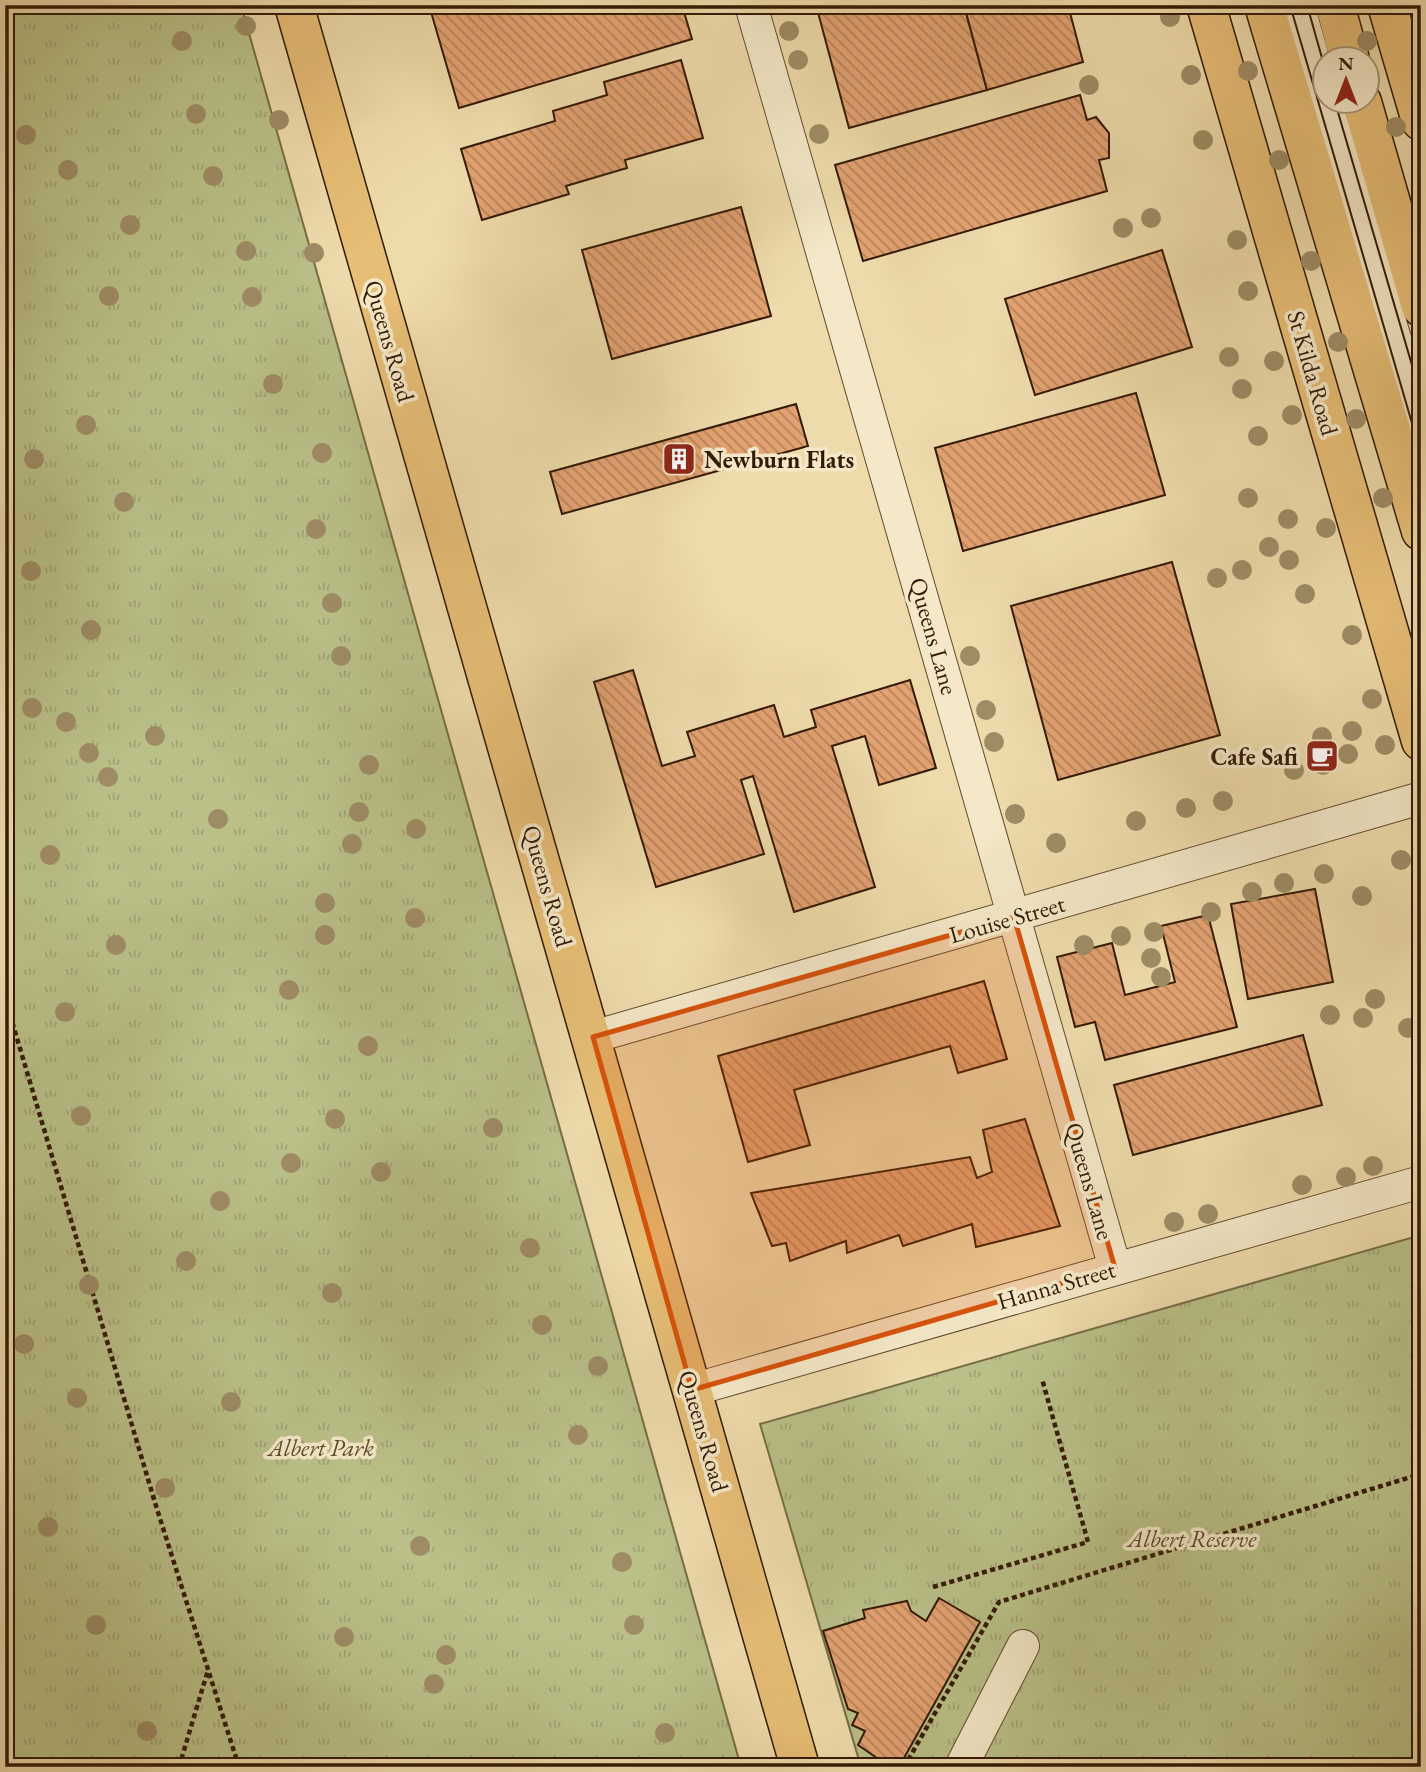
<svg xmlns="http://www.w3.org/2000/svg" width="1426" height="1772" font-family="'EB Garamond',serif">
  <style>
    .park { fill: url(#park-tufts); stroke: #766d46; stroke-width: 2 }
    .building { fill: url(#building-back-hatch); stroke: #331a03; stroke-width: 2 }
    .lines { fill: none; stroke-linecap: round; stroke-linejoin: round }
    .minor-casing { stroke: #624a2d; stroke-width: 34 }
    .major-casing { stroke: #331a03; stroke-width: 41 }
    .highway-casing { stroke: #331a03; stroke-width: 41 }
    .path { stroke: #331a03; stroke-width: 4.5; stroke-dasharray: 5 3.5; stroke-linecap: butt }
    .minor { stroke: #f4e8c8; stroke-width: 32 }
    .major { stroke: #e7be76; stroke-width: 38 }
    .highway { stroke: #e7be76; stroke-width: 38 }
    .tram { stroke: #331a03; stroke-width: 2 }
    .tree { fill: #9e8c65 }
    .marked { fill: #d6530b; fill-opacity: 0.2; stroke: #d6530b; stroke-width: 5; stroke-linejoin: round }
    .labels { text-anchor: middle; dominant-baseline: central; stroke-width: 7; stroke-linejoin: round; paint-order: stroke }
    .street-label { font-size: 24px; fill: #331a03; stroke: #f4e8c8 }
    .poi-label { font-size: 24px; font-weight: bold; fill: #331a03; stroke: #f4e8c8; text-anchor: start }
    .park-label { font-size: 24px; font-style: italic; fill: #5c4c2b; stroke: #f4e8c8 }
  </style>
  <defs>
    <pattern id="park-tufts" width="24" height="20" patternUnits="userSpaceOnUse" patternTransform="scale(1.75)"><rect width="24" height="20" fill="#bac088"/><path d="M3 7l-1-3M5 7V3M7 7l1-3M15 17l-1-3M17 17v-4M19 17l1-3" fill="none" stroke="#a0a474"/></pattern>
    <pattern id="building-back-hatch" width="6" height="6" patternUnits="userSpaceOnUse" patternTransform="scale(1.75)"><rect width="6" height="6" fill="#e3a272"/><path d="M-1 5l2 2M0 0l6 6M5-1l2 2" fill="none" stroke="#b9835b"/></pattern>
  </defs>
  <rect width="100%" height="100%" fill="#eedbab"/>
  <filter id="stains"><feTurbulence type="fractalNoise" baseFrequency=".00286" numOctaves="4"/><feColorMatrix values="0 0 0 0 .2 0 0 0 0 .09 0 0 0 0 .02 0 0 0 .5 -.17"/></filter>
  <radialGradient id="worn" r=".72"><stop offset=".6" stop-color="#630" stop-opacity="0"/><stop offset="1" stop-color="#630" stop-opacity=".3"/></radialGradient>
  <g class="park">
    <path d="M 5,5 L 241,5 L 741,1767 L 5,1767 Z"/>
    <path d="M 1421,1235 L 1421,1767 L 861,1767 L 760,1424 Z"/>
  </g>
  <g class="building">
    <path d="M 429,5 L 682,5 L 692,39 L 459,108 Z"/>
    <path d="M 816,5 L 964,5 L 987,90 L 849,128 Z"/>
    <path d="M 964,5 L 1068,5 L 1083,62 L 987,90 Z"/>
    <path d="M 681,60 L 703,138 L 625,160 L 627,168 L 566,186 L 569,194 L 482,220 L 461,149 L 555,121 L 553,111 L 607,95 L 604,82 Z"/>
    <path d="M 1080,95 L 1087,120 L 1096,117 L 1109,133 L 1109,158 L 1099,160 L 1107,191 L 863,261 L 835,165 Z"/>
    <path d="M 741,207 L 771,316 L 612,359 L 582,250 Z"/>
    <path d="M 1162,250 L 1192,347 L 1035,395 L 1005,299 Z"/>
    <path d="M 1136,393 L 1165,495 L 963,551 L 935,448 Z"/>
    <path d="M 796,404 L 808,446 L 562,514 L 550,472 Z"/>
    <path d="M 1172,562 L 1220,735 L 1058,780 L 1011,606 Z"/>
    <path d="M 633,670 L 662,766 L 695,756 L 687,732 L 774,705 L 784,737 L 816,727 L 811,710 L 910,680 L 936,768 L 879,785 L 865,736 L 832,746 L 875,887 L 794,912 L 753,776 L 741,780 L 764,854 L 656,887 L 594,682 Z"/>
    <path d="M 1315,889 L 1333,982 L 1248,999 L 1231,904 Z"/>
    <path d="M 1208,915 L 1237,1027 L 1105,1060 L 1095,1022 L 1075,1027 L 1057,957 L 1112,943 L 1125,995 L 1175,982 L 1161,926 Z"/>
    <path d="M 984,981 L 1007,1059 L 958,1073 L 950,1046 L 794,1090 L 810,1145 L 748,1162 L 718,1056 Z"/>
    <path d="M 1303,1035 L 1322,1105 L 1133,1155 L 1114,1085 Z"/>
    <path d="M 1025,1119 L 1060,1226 L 976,1247 L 972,1224 L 903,1246 L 899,1235 L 847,1253 L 846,1241 L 790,1261 L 786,1243 L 772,1246 L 751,1193 L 970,1157 L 977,1178 L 992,1172 L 983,1130 Z"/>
    <path d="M 939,1598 L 980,1622 L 899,1767 L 890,1767 L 858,1745 L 865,1731 L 852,1725 L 858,1713 L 848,1709 L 823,1631 L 865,1618 L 863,1610 L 907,1601 L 911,1611 L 926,1621 Z"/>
  </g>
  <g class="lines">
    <defs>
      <g id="minor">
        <path d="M 751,5 L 1115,1268"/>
        <path d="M 1298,5 L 1324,96"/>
        <path d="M 1326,102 L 1421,428"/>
        <path d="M 593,1037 L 1421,798"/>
        <path d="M 692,1390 L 1421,1182"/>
        <path d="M 961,1767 L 1023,1646"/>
      </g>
      <g id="major">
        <path d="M 1206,5 L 1421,741"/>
        <path d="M 1264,5 L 1421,531"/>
        <path d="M 1335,5 L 1350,60"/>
        <path d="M 1387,5 L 1421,121"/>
        <path d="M 1362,102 L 1421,307"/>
      </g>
      <path id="highway" d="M 294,5 L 800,1767"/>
    </defs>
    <use href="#minor" class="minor-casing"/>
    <use href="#major" class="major-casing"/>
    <use href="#highway" class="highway-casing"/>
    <g class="path">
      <path d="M 5,998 L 156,1506 L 239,1767"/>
      <path d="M 933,1587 L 1088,1542 L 1042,1379"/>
      <path d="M 179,1767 L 208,1670"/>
      <path d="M 904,1767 L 999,1602 L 1421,1474"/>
    </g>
    <use href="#minor" class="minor"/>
    <use href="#major" class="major"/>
    <use href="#highway" class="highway"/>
    <g class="tram">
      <path d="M 1290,5 L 1421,454"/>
      <path d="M 1307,5 L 1324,65"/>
      <path d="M 1335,102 L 1421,396"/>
    </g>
  </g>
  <g class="tree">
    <circle cx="1170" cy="17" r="10"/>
    <circle cx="246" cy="26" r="10"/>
    <circle cx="789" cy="31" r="10"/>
    <circle cx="182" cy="41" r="10"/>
    <circle cx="1367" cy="41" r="10"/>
    <circle cx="798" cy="60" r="10"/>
    <circle cx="1248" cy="71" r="10"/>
    <circle cx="1191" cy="75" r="10"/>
    <circle cx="1089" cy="85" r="10"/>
    <circle cx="196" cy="114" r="10"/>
    <circle cx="279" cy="120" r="10"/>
    <circle cx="1396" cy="127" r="10"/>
    <circle cx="819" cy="134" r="10"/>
    <circle cx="26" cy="135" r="10"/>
    <circle cx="1203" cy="140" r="10"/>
    <circle cx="1279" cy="160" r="10"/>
    <circle cx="68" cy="170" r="10"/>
    <circle cx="213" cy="176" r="10"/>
    <circle cx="1151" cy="218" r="10"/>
    <circle cx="130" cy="225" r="10"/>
    <circle cx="1123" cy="228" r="10"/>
    <circle cx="1237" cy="240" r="10"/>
    <circle cx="246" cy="251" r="10"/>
    <circle cx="314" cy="253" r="10"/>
    <circle cx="1311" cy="261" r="10"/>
    <circle cx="1248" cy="291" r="10"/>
    <circle cx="109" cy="296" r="10"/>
    <circle cx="252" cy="297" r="10"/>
    <circle cx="1338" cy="342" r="10"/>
    <circle cx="1229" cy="357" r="10"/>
    <circle cx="1274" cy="361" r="10"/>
    <circle cx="273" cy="384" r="10"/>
    <circle cx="1242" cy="389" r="10"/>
    <circle cx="1292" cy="415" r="10"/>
    <circle cx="1356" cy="419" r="10"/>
    <circle cx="86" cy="425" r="10"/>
    <circle cx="1258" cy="436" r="10"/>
    <circle cx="322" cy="453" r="10"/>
    <circle cx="34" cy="459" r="10"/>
    <circle cx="1248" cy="498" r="10"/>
    <circle cx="1383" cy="498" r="10"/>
    <circle cx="124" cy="502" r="10"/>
    <circle cx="1288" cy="519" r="10"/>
    <circle cx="1326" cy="528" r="10"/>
    <circle cx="316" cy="529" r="10"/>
    <circle cx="1269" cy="547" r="10"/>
    <circle cx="1289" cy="560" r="10"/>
    <circle cx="1242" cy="570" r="10"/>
    <circle cx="31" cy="571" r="10"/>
    <circle cx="1217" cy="578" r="10"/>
    <circle cx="1305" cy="594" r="10"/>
    <circle cx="332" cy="603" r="10"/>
    <circle cx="91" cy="630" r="10"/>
    <circle cx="1352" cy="635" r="10"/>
    <circle cx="341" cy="656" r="10"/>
    <circle cx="970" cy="656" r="10"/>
    <circle cx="1372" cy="699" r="10"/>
    <circle cx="32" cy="708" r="10"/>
    <circle cx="986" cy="710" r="10"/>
    <circle cx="66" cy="722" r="10"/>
    <circle cx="1352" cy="731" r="10"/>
    <circle cx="155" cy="736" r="10"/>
    <circle cx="1322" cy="737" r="10"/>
    <circle cx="994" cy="742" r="10"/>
    <circle cx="1385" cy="745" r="10"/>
    <circle cx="89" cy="753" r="10"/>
    <circle cx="1348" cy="754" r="10"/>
    <circle cx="369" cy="765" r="10"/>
    <circle cx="1323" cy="765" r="10"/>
    <circle cx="1294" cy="770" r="10"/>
    <circle cx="108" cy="777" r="10"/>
    <circle cx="1223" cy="801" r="10"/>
    <circle cx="1186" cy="808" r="10"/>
    <circle cx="359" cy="812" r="10"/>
    <circle cx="1015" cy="814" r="10"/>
    <circle cx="218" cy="819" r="10"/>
    <circle cx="1136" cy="821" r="10"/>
    <circle cx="416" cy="829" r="10"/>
    <circle cx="1056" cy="843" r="10"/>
    <circle cx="352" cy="844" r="10"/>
    <circle cx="50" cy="855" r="10"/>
    <circle cx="1401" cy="860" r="10"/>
    <circle cx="1324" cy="874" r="10"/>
    <circle cx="1284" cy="883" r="10"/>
    <circle cx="1252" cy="892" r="10"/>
    <circle cx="1362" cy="896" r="10"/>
    <circle cx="325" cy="903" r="10"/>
    <circle cx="1211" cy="912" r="10"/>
    <circle cx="415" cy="918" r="10"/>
    <circle cx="1154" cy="932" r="10"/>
    <circle cx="325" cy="935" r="10"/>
    <circle cx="1121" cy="936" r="10"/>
    <circle cx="116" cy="945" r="10"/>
    <circle cx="1084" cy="945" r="10"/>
    <circle cx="1151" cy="958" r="10"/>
    <circle cx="1161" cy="977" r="10"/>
    <circle cx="289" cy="990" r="10"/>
    <circle cx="1375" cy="999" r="10"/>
    <circle cx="65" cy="1012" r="10"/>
    <circle cx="1330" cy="1015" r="10"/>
    <circle cx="1363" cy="1018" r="10"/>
    <circle cx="1408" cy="1028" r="10"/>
    <circle cx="368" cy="1046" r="10"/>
    <circle cx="81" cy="1116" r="10"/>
    <circle cx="335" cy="1119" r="10"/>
    <circle cx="493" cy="1128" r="10"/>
    <circle cx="291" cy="1163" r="10"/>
    <circle cx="1373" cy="1166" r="10"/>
    <circle cx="381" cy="1172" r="10"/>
    <circle cx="1346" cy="1177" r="10"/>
    <circle cx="1302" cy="1185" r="10"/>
    <circle cx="220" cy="1201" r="10"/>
    <circle cx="1208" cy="1214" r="10"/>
    <circle cx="1174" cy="1222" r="10"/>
    <circle cx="530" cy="1248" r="10"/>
    <circle cx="186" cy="1261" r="10"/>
    <circle cx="89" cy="1285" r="10"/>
    <circle cx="332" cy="1293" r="10"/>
    <circle cx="542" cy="1325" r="10"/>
    <circle cx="24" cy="1344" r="10"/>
    <circle cx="598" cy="1366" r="10"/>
    <circle cx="77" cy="1398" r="10"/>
    <circle cx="231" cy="1402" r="10"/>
    <circle cx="578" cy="1435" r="10"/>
    <circle cx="165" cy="1488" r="10"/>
    <circle cx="48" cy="1527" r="10"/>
    <circle cx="420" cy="1546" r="10"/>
    <circle cx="622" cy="1562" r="10"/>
    <circle cx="96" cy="1625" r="10"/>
    <circle cx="634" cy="1625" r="10"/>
    <circle cx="344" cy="1637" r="10"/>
    <circle cx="446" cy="1655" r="10"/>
    <circle cx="434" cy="1684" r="10"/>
    <circle cx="147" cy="1731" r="10"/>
    <circle cx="665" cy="1733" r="10"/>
  </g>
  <path class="marked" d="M 1014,917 L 1115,1268 L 692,1390 L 593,1037 Z"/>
  <defs>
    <symbol id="building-square" viewBox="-11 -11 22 22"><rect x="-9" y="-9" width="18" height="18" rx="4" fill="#8f2418" stroke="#f4e8c8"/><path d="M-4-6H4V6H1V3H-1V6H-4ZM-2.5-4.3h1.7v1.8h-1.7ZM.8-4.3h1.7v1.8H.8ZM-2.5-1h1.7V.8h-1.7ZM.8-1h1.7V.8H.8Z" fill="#fff"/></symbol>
    <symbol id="cafe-square" viewBox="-11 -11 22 22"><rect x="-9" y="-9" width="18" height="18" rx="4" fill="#8f2418" stroke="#f4e8c8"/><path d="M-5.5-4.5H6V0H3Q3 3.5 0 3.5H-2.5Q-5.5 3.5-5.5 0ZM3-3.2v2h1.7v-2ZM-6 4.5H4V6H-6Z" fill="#fff"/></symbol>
  </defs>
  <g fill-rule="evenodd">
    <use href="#building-square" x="660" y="440" width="38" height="38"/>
    <use href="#cafe-square" x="1303" y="737" width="38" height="38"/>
  </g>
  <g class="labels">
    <g class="street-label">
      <text transform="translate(390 341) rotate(74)">Queens Road</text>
      <text transform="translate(1313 373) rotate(74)">St Kilda Road</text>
      <text transform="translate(934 636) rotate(74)">Queens Lane</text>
      <text transform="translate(548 886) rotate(74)">Queens Road</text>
      <text transform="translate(1007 919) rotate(-16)">Louise Street</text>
      <text transform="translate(1090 1181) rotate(74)">Queens Lane</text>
      <text transform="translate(1056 1285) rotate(-16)">Hanna Street</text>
      <text transform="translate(704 1431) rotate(74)">Queens Road</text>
    </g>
    <g class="poi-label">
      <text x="704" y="459">Newburn Flats</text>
      <text x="1298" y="756" text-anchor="end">Cafe Safi</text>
    </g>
    <g class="park-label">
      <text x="321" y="1447">Albert Park</text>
      <text x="1192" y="1538">Albert Reserve</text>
    </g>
  </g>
  <rect width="1426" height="1772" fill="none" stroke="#eedbab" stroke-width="28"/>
  <rect x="7" y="7" width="1412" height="1758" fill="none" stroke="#331a03" stroke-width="3.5"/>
  <rect x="14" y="14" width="1398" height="1744" fill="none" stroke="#331a03" stroke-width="2"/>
  <g transform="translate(1346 80)"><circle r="33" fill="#f4e8c8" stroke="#a79679" stroke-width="2"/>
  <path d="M0-5L12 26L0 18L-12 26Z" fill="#8f2418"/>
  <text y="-10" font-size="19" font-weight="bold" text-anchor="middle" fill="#331a03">N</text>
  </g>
  <rect width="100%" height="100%" filter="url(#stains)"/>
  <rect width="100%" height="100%" fill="url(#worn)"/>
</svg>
